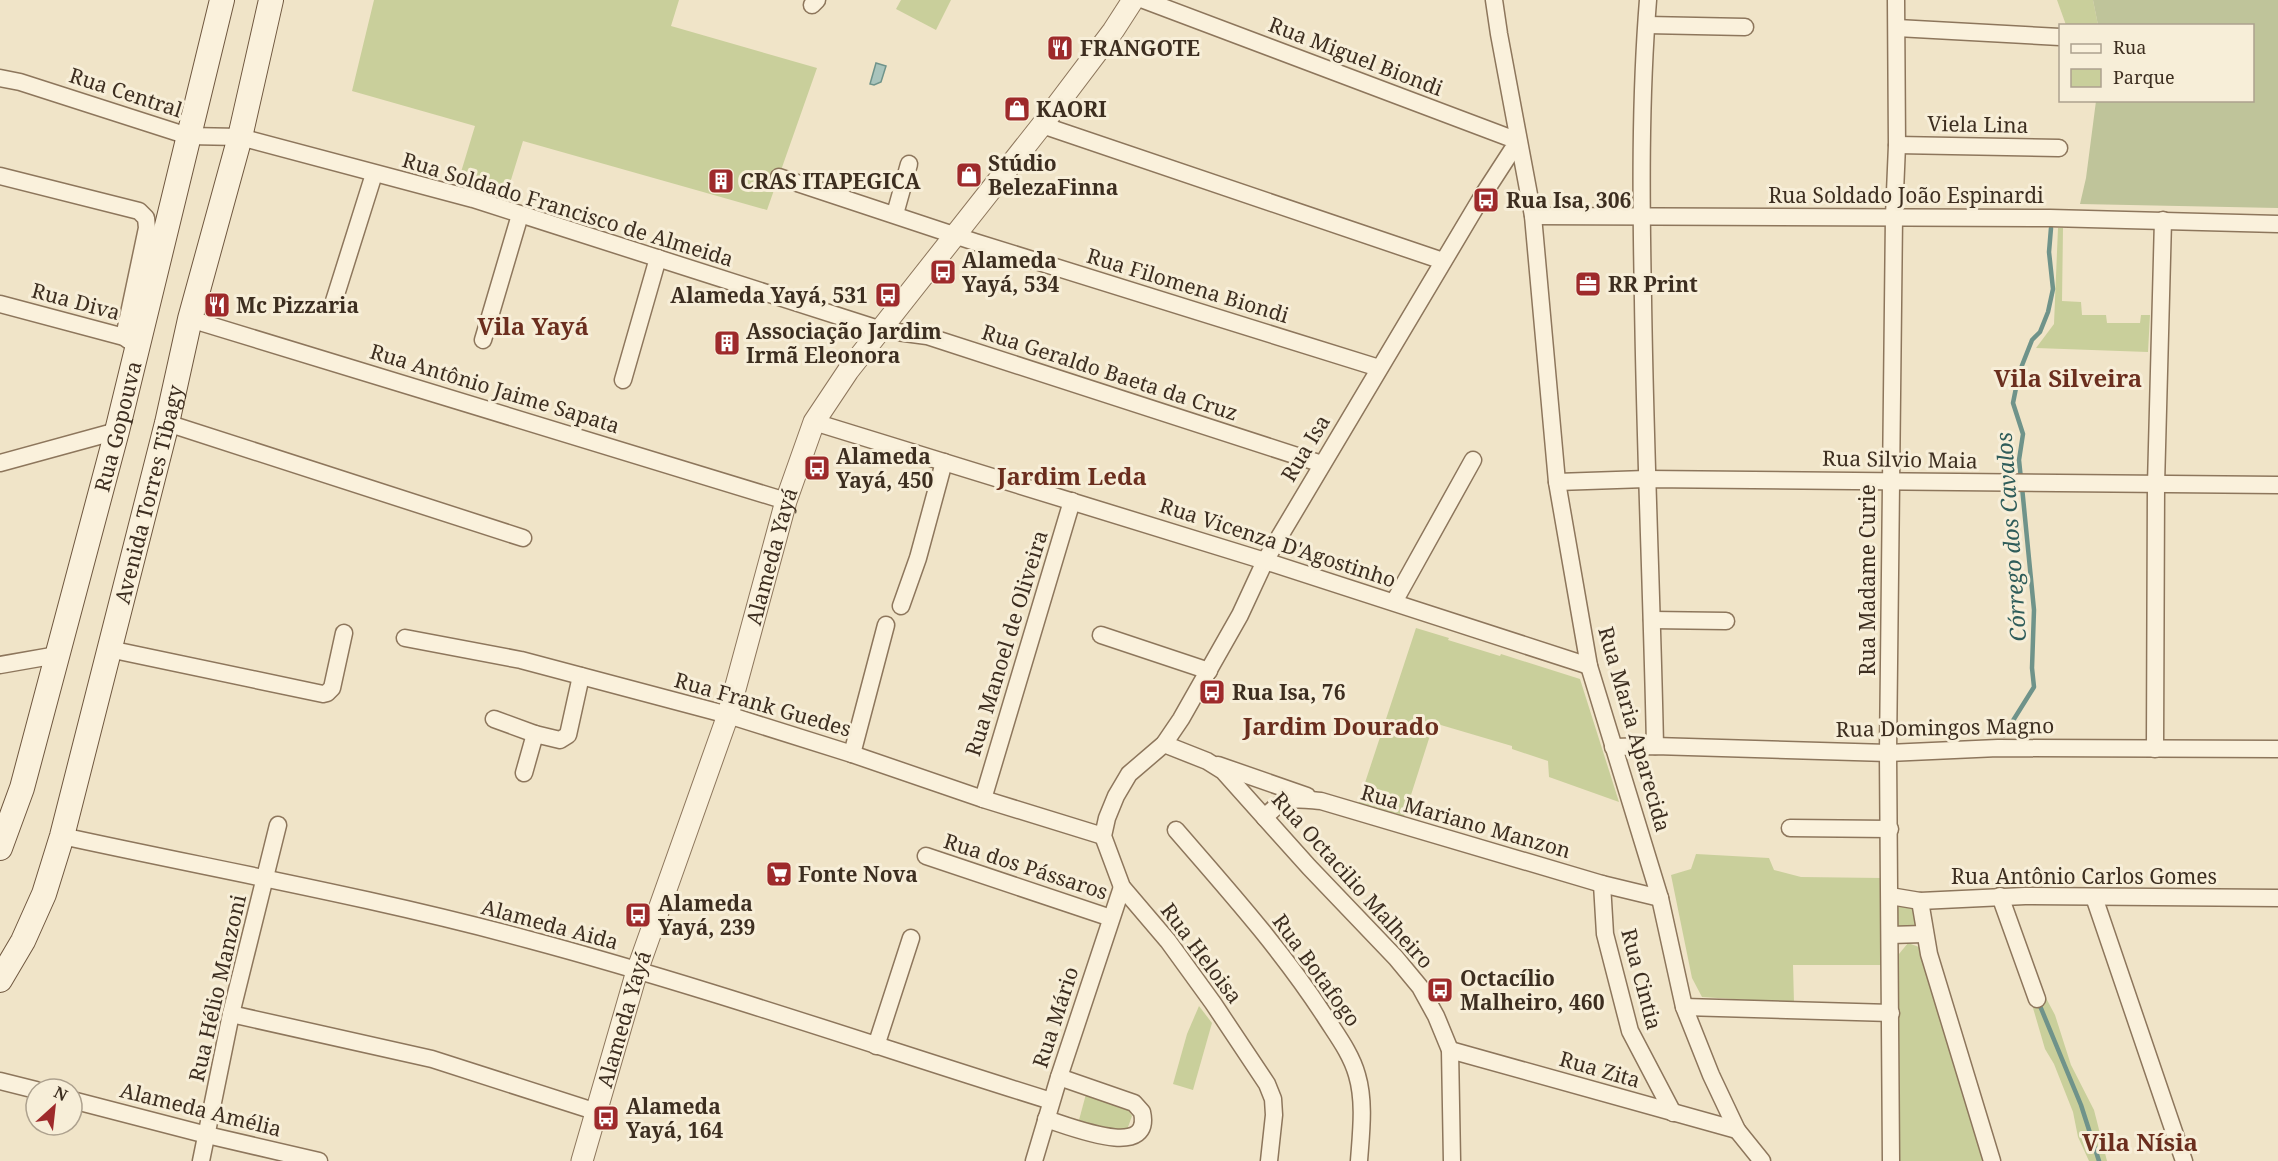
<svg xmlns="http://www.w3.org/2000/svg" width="2278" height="1161" font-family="'Noto Serif',serif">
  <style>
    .green { fill: #c9cf9b }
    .cemetery { fill: #bfc49a }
    .water { fill: #a9c4bc; stroke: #6f938a; stroke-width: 1.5 }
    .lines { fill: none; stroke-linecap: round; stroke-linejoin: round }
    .stream { stroke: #6f938a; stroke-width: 4.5 }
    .minor-casing { stroke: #8d765c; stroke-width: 19 }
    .tertiary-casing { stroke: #8d765c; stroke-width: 23 }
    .secondary-casing { stroke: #6f573f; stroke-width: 26 }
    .minor { stroke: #faf1dc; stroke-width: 16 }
    .tertiary { stroke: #faf1dc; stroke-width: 21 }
    .secondary { stroke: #faf1dc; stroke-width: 24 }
    .labels { text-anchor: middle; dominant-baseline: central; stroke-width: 6; stroke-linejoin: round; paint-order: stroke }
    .poi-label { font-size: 21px; font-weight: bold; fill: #3d2e20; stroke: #f7eed8; text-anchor: start }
    .street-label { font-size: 21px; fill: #3d2e20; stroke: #f7eed8 }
    .water-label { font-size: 22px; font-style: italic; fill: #2f5d5a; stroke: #f7eed8 }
    .quarter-label { font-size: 24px; font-weight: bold; fill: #6b2e1e; stroke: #f7eed8 }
  </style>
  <rect width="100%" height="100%" fill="#f0e4c8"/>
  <g class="green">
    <path d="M 374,0 L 679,0 L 671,26 L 817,68 L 767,210 L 523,141 L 506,196 L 458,182 L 475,126 L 352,91 Z"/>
    <path d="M 901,0 L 951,0 L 936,30 L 896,9 Z"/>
    <path d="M 2057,0 L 2093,0 L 2098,25 L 2066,25 Z"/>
    <path d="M 2058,228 L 2063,228 L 2062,301 L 2081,302 L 2082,315 L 2106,315 L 2107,323 L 2140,323 L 2141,315 L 2150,315 L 2148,352 L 2036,348 L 2054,324 Z"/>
    <path d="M 1416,628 L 1449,638 L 1448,640 L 1500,656 L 1501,654 L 1580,679 L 1619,802 L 1549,777 L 1548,761 L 1512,749 L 1512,746 L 1434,723 L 1403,820 L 1357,807 Z"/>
    <path d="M 1696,854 L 1769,858 L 1774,870 L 1801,877 L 1882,878 L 1887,965 L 1793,965 L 1794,1003 L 1702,997 L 1692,978 L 1671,875 L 1691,869 Z"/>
    <path d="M 1900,904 L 1914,905 L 1916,927 L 1896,927 L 1897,907 Z"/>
    <path d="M 1908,943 L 1919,947 L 1989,1161 L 1895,1161 L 1899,954 Z"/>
    <path d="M 2046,998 L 2055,1015 L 2071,1065 L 2094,1110 L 2107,1161 L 2089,1161 L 2078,1137 L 2073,1112 L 2054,1064 L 2045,1049 L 2031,1001 Z"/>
    <path d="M 1199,1006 L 1212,1023 L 1193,1090 L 1173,1084 L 1187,1034 Z"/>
    <path d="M 1086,1094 L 1124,1103 L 1132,1116 L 1127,1130 L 1114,1131 L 1079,1120 Z"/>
  </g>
  <path class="cemetery" d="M 2093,0 L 2278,0 L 2278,208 L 2080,204 L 2086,178 L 2096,101 L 2252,100 L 2252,26 L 2098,25 Z"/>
  <path class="water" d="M 876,63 L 886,66 L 881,82 L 874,85 L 870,84 Z"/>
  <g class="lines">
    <g class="stream">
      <path d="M 2021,479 L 2019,460 L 2023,434 L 2013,403 L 2019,373 L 2032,340 L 2040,332 L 2048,312 L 2053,289 L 2049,252 L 2051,228"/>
      <path d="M 2004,735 L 2034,687 L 2032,668 L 2034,610 L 2022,487"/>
      <path d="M 2038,1001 L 2081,1105 L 2099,1161"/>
    </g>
    <defs>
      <g id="minor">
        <path d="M 1144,0 L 1518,141 L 1483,195 L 1265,561 L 1240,615 L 1181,719 L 1164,744 L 1129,774 L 1116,796 L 1107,818 L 1103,836 L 1122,887 L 1168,941 L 1213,1003 L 1267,1084 L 1273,1099 L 1274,1115 L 1269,1161"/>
        <path d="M 1494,0 L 1499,34 L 1533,216 L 1557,482 L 1589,666 L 1660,898 L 1684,1007 L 1711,1075 L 1737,1130 L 1762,1161"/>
        <path d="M 1648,0 C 1640,100 1641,200 1643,300 C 1645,449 1652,597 1655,746"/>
        <path d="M 812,5 L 817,0"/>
        <path d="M 1647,25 L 1745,27"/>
        <path d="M 1897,28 L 2060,37"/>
        <path d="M 0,78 L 20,82 L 188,136 L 240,137 L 473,199 L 882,330 L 927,336 L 1322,464"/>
        <path d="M 1042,125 L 1443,261"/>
        <path d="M 1897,145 L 2059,148"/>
        <path d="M 0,176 L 139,211 L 146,218 L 147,228 L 124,337"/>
        <path d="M 779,177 L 975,242 L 1379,368"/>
        <path d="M 895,214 L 909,164"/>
        <path d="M 1533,216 L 2050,218 L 2278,224"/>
        <path d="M 334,301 L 374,174"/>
        <path d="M 0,304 L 124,337 L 131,342"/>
        <path d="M 190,319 L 786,501"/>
        <path d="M 483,340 L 520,215"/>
        <path d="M 623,380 L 658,258"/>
        <path d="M 814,422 L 1265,561 L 1589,666"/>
        <path d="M 167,423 L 523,538"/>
        <path d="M 0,463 L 117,431"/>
        <path d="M 1557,482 L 1646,479 L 2278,485"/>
        <path d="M 1394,602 L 1473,460"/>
        <path d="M 901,606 L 918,558 L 944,462"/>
        <path d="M 1652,620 L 1726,621"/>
        <path d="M 1101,635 L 1209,671"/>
        <path d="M 405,638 L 521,660 L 728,715 L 852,754 L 983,799 L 1103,836"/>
        <path d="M 109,649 L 323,694 L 327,693 L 332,688 L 344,633"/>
        <path d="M 0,665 L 57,655"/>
        <path d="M 494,719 L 535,734"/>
        <path d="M 1164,744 L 1207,761 L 1223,771 L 1309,867 L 1396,958 L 1420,987 L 1436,1016 L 1450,1050 L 1452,1161"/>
        <path d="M 1613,747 L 1655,746 L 1888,753 L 1998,748 L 2278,749"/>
        <path d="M 2155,749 L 2156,485 L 2163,220"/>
        <path d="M 852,754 L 886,625"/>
        <path d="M 1218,765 L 1307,796"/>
        <path d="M 524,773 L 535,734 L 560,740 L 568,735 L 581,676"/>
        <path d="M 983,799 L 1072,501"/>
        <path d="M 1265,818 C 1283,795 1295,799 1321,801 L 1602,884 L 1660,898"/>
        <path d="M 1790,828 L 1890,829"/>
        <path d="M 1176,830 C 1228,890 1281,949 1324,1015 C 1336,1034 1351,1053 1357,1075 C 1365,1102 1361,1133 1359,1161"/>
        <path d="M 62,836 C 218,870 376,898 530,940 C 705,987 878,1047 1051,1101"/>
        <path d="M 926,856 L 1111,918"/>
        <path d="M 1602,884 L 1605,934 L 1630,1031 L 1673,1113"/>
        <path d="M 1890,896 L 1920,901 L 2025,896 L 2278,898"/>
        <path d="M 2000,896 L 2037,999"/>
        <path d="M 2094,897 L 2184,1161"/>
        <path d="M 1920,901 L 1929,954 L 1992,1161"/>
        <path d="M 1890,935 L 1924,934"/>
        <path d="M 1684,1007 L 1891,1013"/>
        <path d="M 231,1014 L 432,1059 L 597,1112"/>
        <path d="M 876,1046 L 911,938"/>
        <path d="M 1450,1050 L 1737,1130"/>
        <path d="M 0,1081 L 36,1090"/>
        <path d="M 72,1100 L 207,1135 L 319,1161"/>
        <path d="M 1046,1119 C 1069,1126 1153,1161 1142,1112 L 1134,1103 L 1059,1077"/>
        <path d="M 201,1161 L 231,1014 L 278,825"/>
        <path d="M 1034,1161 L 1059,1077 L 1122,887"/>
        <path d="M 1891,1161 L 1888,753 L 1894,216 L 1897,145 L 1896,0"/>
      </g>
      <g id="tertiary">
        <path id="s1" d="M 582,1161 L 637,971 L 728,715 L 786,501 L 814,422 L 848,371 L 1042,125 L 1113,31 L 1133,0"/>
      </g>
      <g id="secondary">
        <path id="s2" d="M 0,848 L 22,788 L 117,431 L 222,0"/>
        <path id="s3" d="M 0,980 L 23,941 L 44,894 L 62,836 L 167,423 L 190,319 L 240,137 L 271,0"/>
      </g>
    </defs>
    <use href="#minor" class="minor-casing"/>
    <use href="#tertiary" class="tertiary-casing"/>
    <use href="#secondary" class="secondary-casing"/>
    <use href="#minor" class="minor"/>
    <use href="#tertiary" class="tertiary"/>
    <use href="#secondary" class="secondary"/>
  </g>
  <defs>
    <symbol id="restaurant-square" viewBox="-11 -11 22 22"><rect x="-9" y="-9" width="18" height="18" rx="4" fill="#9e2a2b" stroke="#f7eed8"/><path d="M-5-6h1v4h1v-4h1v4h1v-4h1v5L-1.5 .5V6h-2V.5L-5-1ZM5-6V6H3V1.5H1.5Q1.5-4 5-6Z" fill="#fff"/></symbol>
    <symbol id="shop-square" viewBox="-11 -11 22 22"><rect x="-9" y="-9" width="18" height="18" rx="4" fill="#9e2a2b" stroke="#f7eed8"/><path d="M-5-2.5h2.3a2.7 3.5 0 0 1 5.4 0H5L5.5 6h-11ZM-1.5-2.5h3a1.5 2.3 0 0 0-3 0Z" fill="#fff"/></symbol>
    <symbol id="building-square" viewBox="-11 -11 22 22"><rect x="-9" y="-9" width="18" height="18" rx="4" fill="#9e2a2b" stroke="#f7eed8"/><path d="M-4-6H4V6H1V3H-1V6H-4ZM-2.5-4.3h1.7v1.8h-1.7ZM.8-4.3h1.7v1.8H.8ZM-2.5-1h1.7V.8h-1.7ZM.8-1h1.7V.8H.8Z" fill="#fff"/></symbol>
    <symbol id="bus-square" viewBox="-11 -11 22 22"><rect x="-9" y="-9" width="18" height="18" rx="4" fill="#9e2a2b" stroke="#f7eed8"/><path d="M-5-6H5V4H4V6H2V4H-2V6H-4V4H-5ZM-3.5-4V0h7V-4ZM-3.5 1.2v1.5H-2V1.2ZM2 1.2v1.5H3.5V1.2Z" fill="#fff"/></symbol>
    <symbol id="office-square" viewBox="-11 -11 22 22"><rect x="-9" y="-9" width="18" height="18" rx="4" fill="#9e2a2b" stroke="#f7eed8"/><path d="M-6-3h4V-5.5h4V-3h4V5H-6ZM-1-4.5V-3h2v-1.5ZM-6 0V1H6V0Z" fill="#fff"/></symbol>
    <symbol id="supermarket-square" viewBox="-11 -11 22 22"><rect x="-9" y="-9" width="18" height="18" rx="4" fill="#9e2a2b" stroke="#f7eed8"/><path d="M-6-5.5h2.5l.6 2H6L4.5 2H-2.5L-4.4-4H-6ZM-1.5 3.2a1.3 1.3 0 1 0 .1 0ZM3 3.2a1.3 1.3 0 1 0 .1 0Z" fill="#fff"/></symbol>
  </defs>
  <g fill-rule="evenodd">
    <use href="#restaurant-square" x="1045" y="33" width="30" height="30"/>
    <use href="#shop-square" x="1002" y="94" width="30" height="30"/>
    <use href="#shop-square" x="954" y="160" width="30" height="30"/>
    <use href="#building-square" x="706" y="166" width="30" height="30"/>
    <use href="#bus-square" x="1471" y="185" width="30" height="30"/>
    <use href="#bus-square" x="928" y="257" width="30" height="30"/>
    <use href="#office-square" x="1573" y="269" width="30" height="30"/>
    <use href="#bus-square" x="873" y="280" width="30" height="30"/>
    <use href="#restaurant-square" x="202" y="290" width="30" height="30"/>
    <use href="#building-square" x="712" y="328" width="30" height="30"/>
    <use href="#bus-square" x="802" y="453" width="30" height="30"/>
    <use href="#bus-square" x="1197" y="677" width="30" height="30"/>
    <use href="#supermarket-square" x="764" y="859" width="30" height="30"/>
    <use href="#bus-square" x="623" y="900" width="30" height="30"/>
    <use href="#bus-square" x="1425" y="975" width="30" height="30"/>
    <use href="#bus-square" x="591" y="1103" width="30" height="30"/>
  </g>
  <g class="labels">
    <g class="poi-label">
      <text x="1080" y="48">FRANGOTE</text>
      <text x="1036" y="109">KAORI</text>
      <text x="988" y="163">Stúdio<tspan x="988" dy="24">BelezaFinna</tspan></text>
      <text x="740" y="181">CRAS ITAPEGICA</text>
      <text x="1506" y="200">Rua Isa, 306</text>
      <text x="962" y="260">Alameda<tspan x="962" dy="24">Yayá, 534</tspan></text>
      <text x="1608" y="284">RR Print</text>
      <text x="868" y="295" text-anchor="end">Alameda Yayá, 531</text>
      <text x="236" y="305">Mc Pizzaria</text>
      <text x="746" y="331">Associação Jardim<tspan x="746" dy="24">Irmã Eleonora</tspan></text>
      <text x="836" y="456">Alameda<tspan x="836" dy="24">Yayá, 450</tspan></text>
      <text x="1232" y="692">Rua Isa, 76</text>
      <text x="798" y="874">Fonte Nova</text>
      <text x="658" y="903">Alameda<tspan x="658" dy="24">Yayá, 239</tspan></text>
      <text x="1460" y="978">Octacílio<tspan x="1460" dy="24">Malheiro, 460</tspan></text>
      <text x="626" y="1106">Alameda<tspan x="626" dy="24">Yayá, 164</tspan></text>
    </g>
    <g class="street-label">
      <text transform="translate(1356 56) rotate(21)">Rua Miguel Biondi</text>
      <text transform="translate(126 92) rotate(18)">Rua Central</text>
      <text transform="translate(1978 124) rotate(1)">Viela Lina</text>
      <text x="1906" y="195">Rua Soldado João Espinardi</text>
      <text transform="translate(568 209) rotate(17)">Rua Soldado Francisco de Almeida</text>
      <text transform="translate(1188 285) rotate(17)">Rua Filomena Biondi</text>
      <text transform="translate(76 301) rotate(15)">Rua Diva</text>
      <text transform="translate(1110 372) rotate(18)">Rua Geraldo Baeta da Cruz</text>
      <text transform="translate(495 388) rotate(17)">Rua Antônio Jaime Sapata</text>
      <text stroke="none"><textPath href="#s2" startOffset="438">Rua Gopouva</textPath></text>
      <text transform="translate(1305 448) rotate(-59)">Rua Isa</text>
      <text transform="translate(1900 459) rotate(1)">Rua Silvio Maia</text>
      <text stroke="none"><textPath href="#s3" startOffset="510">Avenida Torres Tibagy</textPath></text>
      <text transform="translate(1278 542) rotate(18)">Rua Vicenza D'Agostinho</text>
      <text stroke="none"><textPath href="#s1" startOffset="634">Alameda Yayá</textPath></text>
      <text transform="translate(1867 580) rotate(-90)">Rua Madame Curie</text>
      <text transform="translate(1006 643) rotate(-73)">Rua Manoel de Oliveira</text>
      <text transform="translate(763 704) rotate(16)">Rua Frank Guedes</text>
      <text transform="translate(1945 727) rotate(-1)">Rua Domingos Magno</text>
      <text transform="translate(1635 729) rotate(74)">Rua Maria Aparecida</text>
      <text transform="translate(1466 821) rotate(16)">Rua Mariano Manzon</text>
      <text transform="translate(1026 866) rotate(18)">Rua dos Pássaros</text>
      <text x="2084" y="876">Rua Antônio Carlos Gomes</text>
      <text transform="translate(1353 880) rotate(48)">Rua Octacilio Malheiro</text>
      <text transform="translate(550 924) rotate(15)">Alameda Aida</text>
      <text transform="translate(1202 953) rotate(53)">Rua Heloisa</text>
      <text transform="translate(1317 970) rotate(54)">Rua Botafogo</text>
      <text transform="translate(1642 979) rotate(75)">Rua Cintia</text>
      <text transform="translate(217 988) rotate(-77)">Rua Hélio Manzoni</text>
      <text transform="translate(1055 1017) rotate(-72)">Rua Mário</text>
      <text stroke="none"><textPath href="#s1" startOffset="148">Alameda Yayá</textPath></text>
      <text transform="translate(1600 1069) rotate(16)">Rua Zita</text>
      <text transform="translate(201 1109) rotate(14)">Alameda Amélia</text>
    </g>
    <g class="water-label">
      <text transform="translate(2010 537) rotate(-94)">Córrego dos Cavalos</text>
    </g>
    <g class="quarter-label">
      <text x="533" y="325">Vila Yayá</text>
      <text x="2068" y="377">Vila Silveira</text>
      <text x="1072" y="475">Jardim Leda</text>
      <text x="1341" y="725">Jardim Dourado</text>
      <text x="2140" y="1141">Vila Nísia</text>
    </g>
  </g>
  <rect x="2059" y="24" width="195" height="78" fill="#f7eed8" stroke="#ada18e" stroke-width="1.5"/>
  <rect x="2071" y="44" width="30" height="9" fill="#faf1dc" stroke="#ada18e" stroke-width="1.5"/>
  <text x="2113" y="54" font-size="18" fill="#3d2e20">Rua</text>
  <rect x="2071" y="69" width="30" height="18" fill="#c9cf9b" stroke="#ada18e" stroke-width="1.5"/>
  <text x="2113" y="84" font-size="18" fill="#3d2e20">Parque</text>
  <g transform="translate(54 1107) rotate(27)"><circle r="28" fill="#f7eed8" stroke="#ada18e" stroke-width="1.5"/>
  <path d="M0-4.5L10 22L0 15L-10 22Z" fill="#9e2a2b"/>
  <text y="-9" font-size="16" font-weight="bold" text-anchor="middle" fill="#3d2e20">N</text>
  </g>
</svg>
